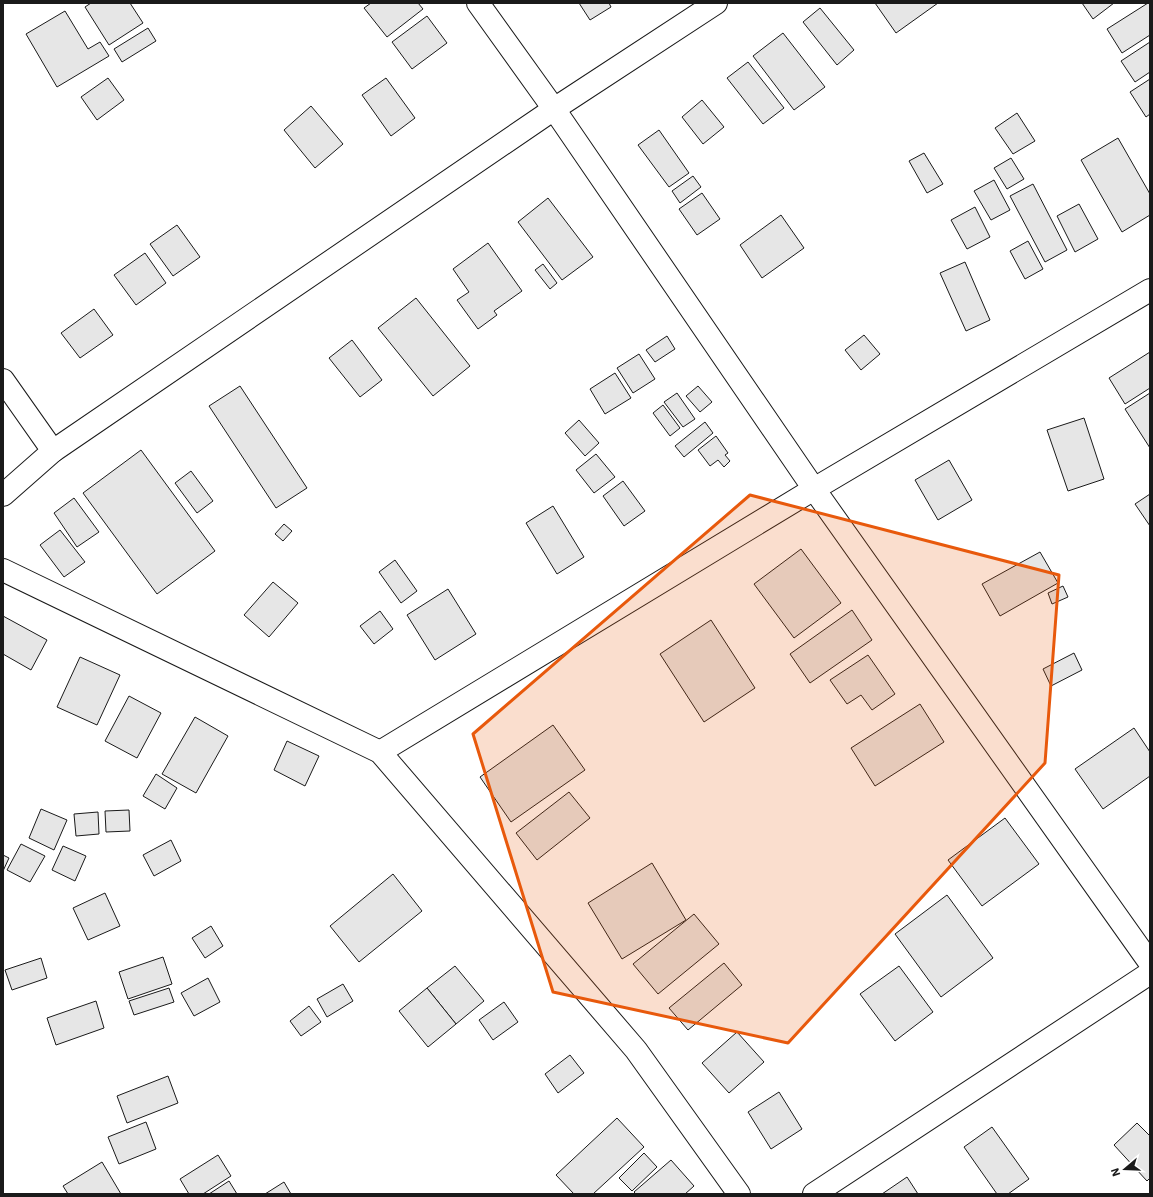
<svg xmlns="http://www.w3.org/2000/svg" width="1153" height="1197" font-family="'IBM Plex Sans',sans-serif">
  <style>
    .building { fill: #e6e6e6; stroke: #1a1a1a }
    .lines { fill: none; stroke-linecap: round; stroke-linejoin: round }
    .minor-casing { stroke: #1a1a1a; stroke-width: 24 }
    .minor { stroke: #fff; stroke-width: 22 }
    .marked { fill: #e8590c; fill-opacity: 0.2; stroke: #e8590c; stroke-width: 3; stroke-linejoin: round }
  </style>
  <rect width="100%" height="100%" fill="#fff"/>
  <g class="building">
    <path d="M 91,3 L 130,3 L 143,23 L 109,45 L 85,7 Z"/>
    <path d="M 371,3 L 418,3 L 423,9 L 387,37 L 364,8 Z"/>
    <path d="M 579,3 L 609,3 L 611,7 L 590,20 Z"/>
    <path d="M 875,3 L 938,3 L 896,33 Z"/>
    <path d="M 1082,3 L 1114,3 L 1093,19 Z"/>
    <path d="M 1148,3 L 1150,5 L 1150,35 L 1122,53 L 1107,29 Z"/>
    <path d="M 820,8 L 854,50 L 837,65 L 803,22 Z"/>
    <path d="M 65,11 L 88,49 L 100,42 L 109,56 L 57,87 L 26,34 Z"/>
    <path d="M 427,16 L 447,43 L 412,69 L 392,42 Z"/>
    <path d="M 148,28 L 156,41 L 122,62 L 114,49 Z"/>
    <path d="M 783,33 L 825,87 L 794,110 L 753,56 Z"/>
    <path d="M 1150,42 L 1150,72 L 1135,82 L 1121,61 Z"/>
    <path d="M 748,62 L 784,108 L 763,124 L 727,78 Z"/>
    <path d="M 108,78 L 124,100 L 97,120 L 81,97 Z"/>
    <path d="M 386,78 L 415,118 L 391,136 L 362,95 Z"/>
    <path d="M 1150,79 L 1150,114 L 1146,117 L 1130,92 Z"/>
    <path d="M 702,100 L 724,127 L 703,144 L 682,117 Z"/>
    <path d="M 311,106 L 343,144 L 315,168 L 284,130 Z"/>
    <path d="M 1017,113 L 1035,141 L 1013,154 L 995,128 Z"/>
    <path d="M 659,130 L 689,173 L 669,187 L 638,145 Z"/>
    <path d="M 1118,138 L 1150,194 L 1150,215 L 1122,232 L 1081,160 Z"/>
    <path d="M 924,153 L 943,184 L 927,193 L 909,161 Z"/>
    <path d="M 1011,158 L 1024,179 L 1007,189 L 994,168 Z"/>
    <path d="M 693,176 L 701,187 L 680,203 L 672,191 Z"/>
    <path d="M 994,180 L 1010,210 L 991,220 L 974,191 Z"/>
    <path d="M 1033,184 L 1067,250 L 1045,262 L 1010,196 Z"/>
    <path d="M 702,193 L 720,219 L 697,235 L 679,209 Z"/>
    <path d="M 548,198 L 593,257 L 562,280 L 518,222 Z"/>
    <path d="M 1079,204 L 1098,239 L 1075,252 L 1057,216 Z"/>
    <path d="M 975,207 L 990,237 L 967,249 L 951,220 Z"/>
    <path d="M 781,215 L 804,248 L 762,278 L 740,245 Z"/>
    <path d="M 177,225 L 200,257 L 173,276 L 150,244 Z"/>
    <path d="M 1028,241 L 1043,269 L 1025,279 L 1010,251 Z"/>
    <path d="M 488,243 L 522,291 L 494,311 L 497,315 L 478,329 L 457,300 L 469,292 L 453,269 Z"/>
    <path d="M 145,253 L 166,283 L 136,305 L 114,275 Z"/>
    <path d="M 965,262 L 990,320 L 966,331 L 940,273 Z"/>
    <path d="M 543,264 L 557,283 L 550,289 L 535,270 Z"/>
    <path d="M 416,298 L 470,366 L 433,396 L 378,328 Z"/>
    <path d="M 94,309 L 113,335 L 80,358 L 61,333 Z"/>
    <path d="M 864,335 L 880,354 L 861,370 L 845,350 Z"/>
    <path d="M 667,336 L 675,349 L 655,362 L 646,350 Z"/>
    <path d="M 352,340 L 382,380 L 360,397 L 329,358 Z"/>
    <path d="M 1150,352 L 1150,388 L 1125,404 L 1109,378 Z"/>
    <path d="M 639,354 L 655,379 L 633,393 L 617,368 Z"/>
    <path d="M 615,373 L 631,398 L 605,414 L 590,389 Z"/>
    <path d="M 240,386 L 307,488 L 276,508 L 209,406 Z"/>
    <path d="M 698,386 L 712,402 L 700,412 L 686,396 Z"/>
    <path d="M 677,393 L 695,419 L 683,427 L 664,402 Z"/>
    <path d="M 1150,393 L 1150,448 L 1125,409 Z"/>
    <path d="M 663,405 L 680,428 L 670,436 L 653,413 Z"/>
    <path d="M 1084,418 L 1104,479 L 1068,491 L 1047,430 Z"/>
    <path d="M 579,420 L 599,443 L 585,456 L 565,433 Z"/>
    <path d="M 705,422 L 713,433 L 684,457 L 675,446 Z"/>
    <path d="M 716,436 L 728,453 L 725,455 L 730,461 L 724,467 L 718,460 L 710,466 L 698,450 Z"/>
    <path d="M 141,450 L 215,551 L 157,594 L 83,493 Z"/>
    <path d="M 596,454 L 615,477 L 594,493 L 576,470 Z"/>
    <path d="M 949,460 L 972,500 L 938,520 L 915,480 Z"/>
    <path d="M 191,471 L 213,501 L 197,513 L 175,483 Z"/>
    <path d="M 623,481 L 645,511 L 624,526 L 603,496 Z"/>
    <path d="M 1150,494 L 1150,526 L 1135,504 Z"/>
    <path d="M 74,498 L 99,532 L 77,547 L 54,513 Z"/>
    <path d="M 553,506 L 584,557 L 557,574 L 526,523 Z"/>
    <path d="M 284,524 L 292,531 L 283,541 L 275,534 Z"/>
    <path d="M 60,530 L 85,562 L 64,577 L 40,545 Z"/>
    <path d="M 801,549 L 841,603 L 794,638 L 754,584 Z"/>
    <path d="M 1040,552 L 1058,583 L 1000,616 L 982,584 Z"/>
    <path d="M 395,560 L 417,591 L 401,603 L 379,572 Z"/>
    <path d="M 273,582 L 298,603 L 269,637 L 244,615 Z"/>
    <path d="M 1063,586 L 1068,597 L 1052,604 L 1048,593 Z"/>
    <path d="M 448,589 L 476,634 L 435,660 L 407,615 Z"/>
    <path d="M 852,610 L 872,640 L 810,683 L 790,654 Z"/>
    <path d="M 380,611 L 393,629 L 374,644 L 360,626 Z"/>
    <path d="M 3,616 L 47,640 L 31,670 L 3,654 Z"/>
    <path d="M 711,620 L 755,688 L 704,722 L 660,654 Z"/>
    <path d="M 1074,653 L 1082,670 L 1051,686 L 1043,669 Z"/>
    <path d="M 868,655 L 895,694 L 872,710 L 861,695 L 847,704 L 830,680 Z"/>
    <path d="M 80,657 L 120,675 L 97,725 L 57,707 Z"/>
    <path d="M 129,696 L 161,713 L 137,758 L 105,741 Z"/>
    <path d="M 920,704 L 944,742 L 875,786 L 851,748 Z"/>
    <path d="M 195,717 L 228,736 L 196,793 L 162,774 Z"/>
    <path d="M 553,725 L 585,770 L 511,822 L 480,777 Z"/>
    <path d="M 1134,728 L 1150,752 L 1150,776 L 1103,809 L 1075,769 Z"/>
    <path d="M 287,741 L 319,756 L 305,786 L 274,770 Z"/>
    <path d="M 156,774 L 177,788 L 165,809 L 143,796 Z"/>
    <path d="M 569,792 L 590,818 L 537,860 L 516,833 Z"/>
    <path d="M 41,809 L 67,820 L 54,850 L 29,838 Z"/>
    <path d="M 129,810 L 130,831 L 106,832 L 105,811 Z"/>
    <path d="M 98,812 L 99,834 L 76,836 L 74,814 Z"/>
    <path d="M 1005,818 L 1039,864 L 982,906 L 948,860 Z"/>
    <path d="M 171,840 L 181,861 L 154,876 L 143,855 Z"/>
    <path d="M 21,844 L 45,856 L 30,882 L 7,870 Z"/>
    <path d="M 63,846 L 86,856 L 75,881 L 52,870 Z"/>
    <path d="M 3,855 L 9,858 L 3,871 Z"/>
    <path d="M 652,863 L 686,920 L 622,959 L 588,903 Z"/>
    <path d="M 393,874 L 422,911 L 359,962 L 330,926 Z"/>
    <path d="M 105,893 L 120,926 L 88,940 L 73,908 Z"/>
    <path d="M 947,895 L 993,958 L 941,997 L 895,934 Z"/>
    <path d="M 694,914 L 719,944 L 658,994 L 633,964 Z"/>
    <path d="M 211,926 L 223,946 L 205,958 L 192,938 Z"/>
    <path d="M 163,957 L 172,984 L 128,999 L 119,972 Z"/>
    <path d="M 41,958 L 47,978 L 12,990 L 5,970 Z"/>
    <path d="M 724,963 L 742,985 L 688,1030 L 669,1008 Z"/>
    <path d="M 455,966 L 484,1001 L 456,1024 L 427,988 Z"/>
    <path d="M 899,966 L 933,1012 L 895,1041 L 860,994 Z"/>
    <path d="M 208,978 L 220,1002 L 194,1016 L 181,993 Z"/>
    <path d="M 343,984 L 353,1001 L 327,1017 L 317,999 Z"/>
    <path d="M 169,988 L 174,1002 L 134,1015 L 129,1001 Z"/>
    <path d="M 427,988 L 456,1024 L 428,1047 L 399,1011 Z"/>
    <path d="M 96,1001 L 104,1028 L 56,1045 L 47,1018 Z"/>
    <path d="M 504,1002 L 518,1022 L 493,1040 L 479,1020 Z"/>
    <path d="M 309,1006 L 321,1022 L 301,1036 L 290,1021 Z"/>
    <path d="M 737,1032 L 764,1062 L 729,1093 L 702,1063 Z"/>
    <path d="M 570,1055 L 584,1073 L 558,1093 L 545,1074 Z"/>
    <path d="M 168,1076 L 178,1103 L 127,1123 L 117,1096 Z"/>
    <path d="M 779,1092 L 802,1129 L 771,1149 L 748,1112 Z"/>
    <path d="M 617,1118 L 644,1147 L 593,1194 L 574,1194 L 556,1175 Z"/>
    <path d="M 146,1122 L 156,1149 L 119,1164 L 108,1137 Z"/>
    <path d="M 1137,1123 L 1150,1136 L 1150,1178 L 1147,1181 L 1114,1145 Z"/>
    <path d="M 992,1127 L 1029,1179 L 1008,1194 L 997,1194 L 964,1147 Z"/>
    <path d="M 644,1153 L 657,1167 L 632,1191 L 619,1178 Z"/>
    <path d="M 218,1155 L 231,1176 L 203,1194 L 189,1194 L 180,1179 Z"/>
    <path d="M 671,1160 L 694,1186 L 685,1194 L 636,1194 L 634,1192 Z"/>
    <path d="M 102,1162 L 121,1194 L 68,1194 L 63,1186 Z"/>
    <path d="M 907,1177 L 918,1194 L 882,1194 Z"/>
    <path d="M 229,1181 L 237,1194 L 209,1194 Z"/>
    <path d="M 284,1182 L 291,1194 L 265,1194 Z"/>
  </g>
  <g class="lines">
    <defs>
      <g id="minor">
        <path d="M 478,3 L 554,109 L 814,489 L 1150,963"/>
        <path d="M 3,380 L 53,451"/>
        <path d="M 3,495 L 53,451 L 554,109 L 716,3"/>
        <path d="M 3,570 L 380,752 L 636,1050 L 739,1194"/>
        <path d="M 380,752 L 814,489 L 1150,290"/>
        <path d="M 814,1194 L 1150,973"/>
      </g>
    </defs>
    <use href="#minor" class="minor-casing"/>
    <use href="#minor" class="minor"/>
  </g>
  <path class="marked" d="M 750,495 L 1059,575 L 1045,763 L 788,1043 L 553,992 L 473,734 Z"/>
  <rect width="1153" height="1197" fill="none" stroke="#1a1a1a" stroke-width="8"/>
  <g transform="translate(1125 1169) rotate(251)" stroke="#ffffff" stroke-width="3" paint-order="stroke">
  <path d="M0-3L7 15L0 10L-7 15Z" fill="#1a1a1a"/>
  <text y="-6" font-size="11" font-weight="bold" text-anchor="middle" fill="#1a1a1a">N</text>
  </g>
</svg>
